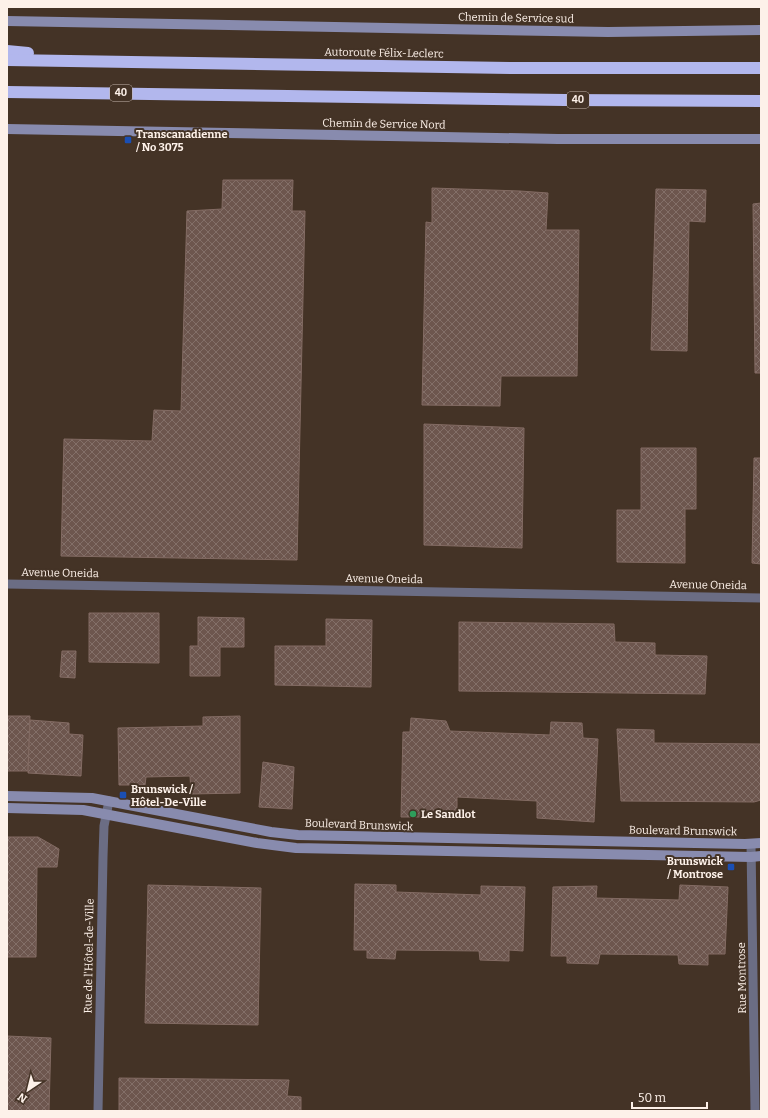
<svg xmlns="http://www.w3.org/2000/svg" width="768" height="1118" font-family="Bitter,serif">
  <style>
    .building { fill: url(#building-cross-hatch); stroke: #836b63 }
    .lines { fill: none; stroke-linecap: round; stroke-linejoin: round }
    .street { stroke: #6b6d84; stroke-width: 9 }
    .secondary { stroke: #888bae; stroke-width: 10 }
    .highway { stroke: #b2b7ed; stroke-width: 12 }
    .transit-dot { fill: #1a4fb4; stroke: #443326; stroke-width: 1.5 }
    .leisure-dot { fill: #2e9e5b; stroke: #443326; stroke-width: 1.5 }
    .labels { text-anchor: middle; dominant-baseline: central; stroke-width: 4; stroke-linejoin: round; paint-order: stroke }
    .shield { fill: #443326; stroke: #c6b8ae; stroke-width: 1 }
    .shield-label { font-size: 10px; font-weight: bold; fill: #fdf1e9 }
    .street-label { font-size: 11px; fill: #fdf1e9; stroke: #443326 }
    .poi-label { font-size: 11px; font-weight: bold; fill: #fdf1e9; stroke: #443326; text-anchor: start }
  </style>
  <defs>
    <pattern id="building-cross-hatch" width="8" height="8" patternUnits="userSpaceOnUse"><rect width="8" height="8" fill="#6d564e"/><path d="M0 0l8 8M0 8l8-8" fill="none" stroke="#836f68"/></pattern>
  </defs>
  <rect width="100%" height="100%" fill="#443326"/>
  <g class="building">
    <path d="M 223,180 L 293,180 L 292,211 L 305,211 L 297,560 L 61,556 L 64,439 L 152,441 L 154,410 L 181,411 L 187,211 L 222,209 Z"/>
    <path d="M 432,188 L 520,191 L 548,193 L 546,230 L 579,230 L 577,376 L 501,376 L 500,406 L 422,405 L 426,222 L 432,223 Z"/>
    <path d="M 656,189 L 706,190 L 705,222 L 689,221 L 687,351 L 651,350 Z"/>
    <path d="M 761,203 L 761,373 L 755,373 L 753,204 Z"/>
    <path d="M 424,424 L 524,428 L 522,548 L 424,545 Z"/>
    <path d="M 641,448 L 696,448 L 696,509 L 685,509 L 685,563 L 617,562 L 617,510 L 641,510 Z"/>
    <path d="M 754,458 L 761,458 L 761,564 L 752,563 Z"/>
    <path d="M 89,613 L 159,613 L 159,663 L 89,662 Z"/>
    <path d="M 198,617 L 244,618 L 244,647 L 220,647 L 220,676 L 190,676 L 190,646 L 198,646 Z"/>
    <path d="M 326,619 L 372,620 L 371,687 L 275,685 L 275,646 L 326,646 Z"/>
    <path d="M 459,622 L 614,624 L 615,642 L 655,643 L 655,655 L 707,656 L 705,694 L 459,691 Z"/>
    <path d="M 62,651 L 76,651 L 75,678 L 60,677 Z"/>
    <path d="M 7,716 L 30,716 L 28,771 L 7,771 Z"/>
    <path d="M 240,716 L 240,793 L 191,794 L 190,776 L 146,777 L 145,785 L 119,785 L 118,728 L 203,726 L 203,717 Z"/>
    <path d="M 411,718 L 446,721 L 450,731 L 550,735 L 551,722 L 582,723 L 583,738 L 598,739 L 594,822 L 537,818 L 537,801 L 457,797 L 457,817 L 401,817 L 403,732 L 410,732 Z"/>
    <path d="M 30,720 L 69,723 L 69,734 L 83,735 L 81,776 L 28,773 Z"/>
    <path d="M 617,729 L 654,730 L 654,743 L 761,744 L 761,800 L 754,802 L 621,801 Z"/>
    <path d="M 263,762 L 294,767 L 292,809 L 259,807 Z"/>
    <path d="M 7,837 L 38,837 L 59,849 L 57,867 L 37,867 L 36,957 L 7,957 Z"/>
    <path d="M 355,884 L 396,885 L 396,892 L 481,895 L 481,886 L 525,887 L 523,951 L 509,950 L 509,961 L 480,960 L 479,951 L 396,950 L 395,959 L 367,958 L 367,950 L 354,950 Z"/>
    <path d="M 148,885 L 261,888 L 258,1025 L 145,1023 Z"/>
    <path d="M 680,885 L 728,887 L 725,954 L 708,954 L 708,965 L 679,964 L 678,955 L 600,954 L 598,964 L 567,963 L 567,956 L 551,956 L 553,887 L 597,886 L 596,898 L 679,900 Z"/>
    <path d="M 7,1036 L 51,1038 L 49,1111 L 7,1111 Z"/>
    <path d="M 119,1078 L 289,1080 L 287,1096 L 301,1097 L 301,1111 L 119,1111 Z"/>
  </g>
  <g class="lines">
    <g class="street">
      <path d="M 7,584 L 761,598"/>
      <path d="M 751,844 L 755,1111"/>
      <path d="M 98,1111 L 103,857 L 104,826 L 109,801"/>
    </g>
    <g class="secondary">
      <path d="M 7,21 L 608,32 L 761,30"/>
      <path d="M 7,129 L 558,139 L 761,139"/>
      <path d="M 7,796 L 92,798 L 271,832 L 298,835 L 745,844 L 761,843"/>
      <path d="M 7,808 L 83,810 L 257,843 L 296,848 L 751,857 L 761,856"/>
    </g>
    <g class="highway">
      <path d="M 7,51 L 28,53"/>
      <path d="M 7,60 L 512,68 L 761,68"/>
      <path d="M 7,92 L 565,100 L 761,101"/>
    </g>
  </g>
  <g class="transit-dot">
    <rect x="124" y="136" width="8" height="8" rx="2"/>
    <rect x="119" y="791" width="8" height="8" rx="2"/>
    <rect x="727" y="863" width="8" height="8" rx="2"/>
  </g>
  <circle class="leisure-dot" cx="413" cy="814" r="4"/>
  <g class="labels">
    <g class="shield">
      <rect x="110" y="85" width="22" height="16" rx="3"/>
      <rect x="567" y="92" width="22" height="16" rx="3"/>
    </g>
    <g class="shield-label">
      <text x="121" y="93">40</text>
      <text x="578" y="100">40</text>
    </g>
    <g class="street-label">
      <text transform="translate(516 18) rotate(1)">Chemin de Service sud</text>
      <text transform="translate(384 53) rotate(1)">Autoroute Félix-Leclerc</text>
      <text transform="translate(384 124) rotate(1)">Chemin de Service Nord</text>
      <text transform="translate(60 573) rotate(1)">Avenue Oneida</text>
      <text transform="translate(384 579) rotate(1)">Avenue Oneida</text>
      <text transform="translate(708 585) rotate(1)">Avenue Oneida</text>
      <text transform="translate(359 825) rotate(2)">Boulevard Brunswick</text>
      <text transform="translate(683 831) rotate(1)">Boulevard Brunswick</text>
      <text transform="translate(89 956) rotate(-89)">Rue de l'Hôtel-de-Ville</text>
      <text transform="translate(742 978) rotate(-91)">Rue Montrose</text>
    </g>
    <g class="poi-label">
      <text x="136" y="134">Transcanadienne<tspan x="136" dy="13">/ No 3075</tspan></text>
      <text x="131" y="789">Brunswick /<tspan x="131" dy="13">Hôtel-De-Ville</tspan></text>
      <text x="421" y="814">Le Sandlot</text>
      <text x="723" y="861" text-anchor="end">Brunswick<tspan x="723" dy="13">/ Montrose</tspan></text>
    </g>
  </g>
  <rect width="768" height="1118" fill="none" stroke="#fdf1e9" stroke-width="16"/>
  <g transform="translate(28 1090) rotate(215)" stroke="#443326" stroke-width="3" paint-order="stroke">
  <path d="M0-3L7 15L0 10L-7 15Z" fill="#fdf1e9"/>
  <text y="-6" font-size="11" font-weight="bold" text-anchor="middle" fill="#fdf1e9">N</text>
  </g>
  <path d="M632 1102v6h75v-6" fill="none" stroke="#fdf1e9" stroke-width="2"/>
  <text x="638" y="1102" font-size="12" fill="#fdf1e9" stroke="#443326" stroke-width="3" paint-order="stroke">50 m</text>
</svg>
